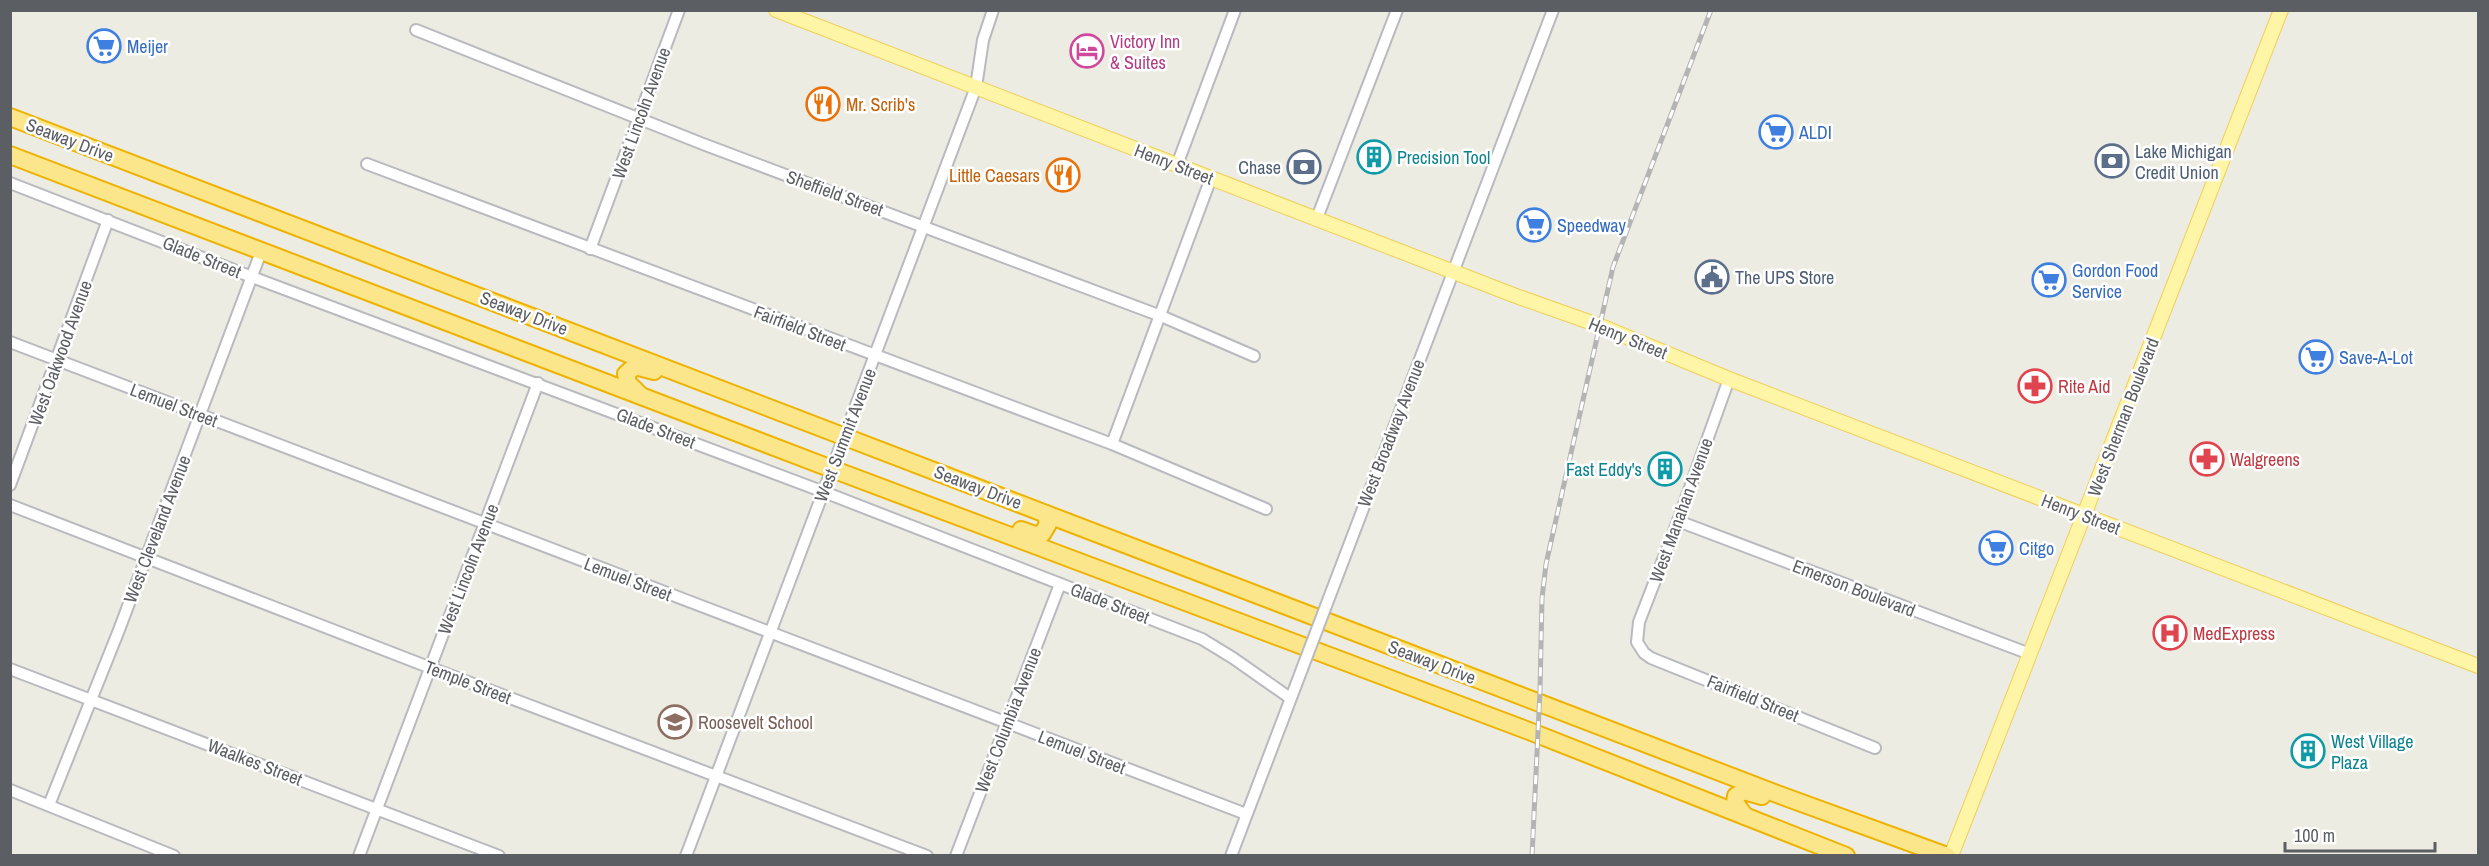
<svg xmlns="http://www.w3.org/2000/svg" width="2489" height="866" font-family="'Archivo Narrow',sans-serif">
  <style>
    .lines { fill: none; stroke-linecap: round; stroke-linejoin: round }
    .minor-casing { stroke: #b8babf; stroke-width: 14 }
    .major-casing { stroke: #f0cf58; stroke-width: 16 }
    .highway-casing { stroke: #eeb202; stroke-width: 20 }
    .minor { stroke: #fff; stroke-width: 10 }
    .major { stroke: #fef5a6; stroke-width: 14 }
    .highway { stroke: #fce68b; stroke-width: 16 }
    .rail-casing { stroke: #b3b4b4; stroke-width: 5 }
    .rail { stroke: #fff; stroke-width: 3; stroke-dasharray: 9; stroke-linecap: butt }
    .minor-bridge-casing { stroke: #b8babf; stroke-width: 14; stroke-linecap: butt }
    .minor-bridge { stroke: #fff; stroke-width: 10 }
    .labels { text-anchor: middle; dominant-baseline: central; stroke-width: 5; stroke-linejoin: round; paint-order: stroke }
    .hotel-label { font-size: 18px; fill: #b23c85; stroke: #fff; text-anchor: start }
    .shop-label { font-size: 18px; fill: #366cbe; stroke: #fff; text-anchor: start }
    .food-label { font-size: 18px; fill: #c56008; stroke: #fff; text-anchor: start }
    .street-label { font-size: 18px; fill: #5b5e63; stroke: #fff }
    .service-label { font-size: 18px; fill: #4e5e75; stroke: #fff; text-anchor: start }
    .culture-label { font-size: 18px; fill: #0d838f; stroke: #fff; text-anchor: start }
    .health-label { font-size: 18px; fill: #be3a42; stroke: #fff; text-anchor: start }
    .education-label { font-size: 18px; fill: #785e54; stroke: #fff; text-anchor: start }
  </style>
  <rect width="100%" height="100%" fill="#edece2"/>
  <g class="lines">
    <defs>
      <g id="minor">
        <path d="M 416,30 L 703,144 L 1161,316 L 1254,356"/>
        <path d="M 367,164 L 1112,444 L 1266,509"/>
        <path d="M 1177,165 L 1235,10"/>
        <path d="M 10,183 L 252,277 L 824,492 L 1202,639 L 1233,658 L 1290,698"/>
        <path d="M 1317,218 L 1397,10"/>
        <path d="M 590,249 L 679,10"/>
        <path d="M 10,342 L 1246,814"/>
        <path d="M 1729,379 L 1678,521 L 1639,622 L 1637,642 L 1644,653 L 1651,658 L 1875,748"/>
        <path d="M 1112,444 L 1211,178"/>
        <path d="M 10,485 L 108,220"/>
        <path d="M 10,505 L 431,668 L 927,856"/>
        <path d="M 1678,521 L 2030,654"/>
        <path d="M 1329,598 L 1553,10"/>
        <path d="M 10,669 L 499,856"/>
        <path d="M 10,790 L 174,856"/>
        <path d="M 49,805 L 119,630 L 261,252"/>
        <path d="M 359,856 L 538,383"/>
        <path d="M 686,856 L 976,87 L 983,40 L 993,10"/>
        <path d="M 956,856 L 1060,584"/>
        <path d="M 1231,856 L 1302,669"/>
      </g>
      <g id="major">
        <path d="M 776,10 L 1516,296 L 1598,325 L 1729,379 L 2478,666"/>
        <path d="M 1951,856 L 2281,10"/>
      </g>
      <g id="highway">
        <path d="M 10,117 L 1777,794 L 1947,856"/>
        <path d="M 10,155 L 832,469 L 1529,731 L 1846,856"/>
        <path d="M 639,394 L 628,383 L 626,374 L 635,366 L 654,371"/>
        <path d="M 1021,530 L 1035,535 L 1042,534 L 1048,524 L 1046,514"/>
        <path d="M 1745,816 L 1735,803 L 1736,796 L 1744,791 L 1762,796"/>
      </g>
    </defs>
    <use href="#minor" class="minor-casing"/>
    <use href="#major" class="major-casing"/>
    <use href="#highway" class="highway-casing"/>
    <use href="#minor" class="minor"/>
    <use href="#major" class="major"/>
    <use href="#highway" class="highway"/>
    <defs>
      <path id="rail" d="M 1532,856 L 1540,691 L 1542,598 L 1546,564 L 1613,267 L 1711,10"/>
    </defs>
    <use href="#rail" class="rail-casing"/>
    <use href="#rail" class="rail"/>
    <defs>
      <path id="minor-bridge" d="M 1302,669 L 1329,598"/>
    </defs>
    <use href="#minor-bridge" class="minor-bridge-casing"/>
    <use href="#minor-bridge" class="minor-bridge"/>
  </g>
  <defs>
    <symbol id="supermarket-ring" viewBox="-11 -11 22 22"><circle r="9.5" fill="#fff" stroke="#3f7fe0" stroke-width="1.5"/><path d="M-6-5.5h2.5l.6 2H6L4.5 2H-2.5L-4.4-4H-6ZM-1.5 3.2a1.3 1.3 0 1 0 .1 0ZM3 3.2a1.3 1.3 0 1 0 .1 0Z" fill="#3f7fe0"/></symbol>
    <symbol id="hotel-ring" viewBox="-11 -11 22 22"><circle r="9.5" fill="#fff" stroke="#d1479c" stroke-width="1.5"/><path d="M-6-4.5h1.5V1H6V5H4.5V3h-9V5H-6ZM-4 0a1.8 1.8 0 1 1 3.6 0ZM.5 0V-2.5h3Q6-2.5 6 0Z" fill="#d1479c"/></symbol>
    <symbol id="restaurant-ring" viewBox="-11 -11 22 22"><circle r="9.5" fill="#fff" stroke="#e8710a" stroke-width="1.5"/><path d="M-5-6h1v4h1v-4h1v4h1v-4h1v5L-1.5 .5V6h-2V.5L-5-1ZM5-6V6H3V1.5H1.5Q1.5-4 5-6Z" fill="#e8710a"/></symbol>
    <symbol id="building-ring" viewBox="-11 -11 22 22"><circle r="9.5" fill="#fff" stroke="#0f9aa8" stroke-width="1.5"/><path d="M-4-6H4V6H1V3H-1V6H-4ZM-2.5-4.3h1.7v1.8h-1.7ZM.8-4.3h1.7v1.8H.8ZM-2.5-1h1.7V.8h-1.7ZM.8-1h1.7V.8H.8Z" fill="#0f9aa8"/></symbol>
    <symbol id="bank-ring" viewBox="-11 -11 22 22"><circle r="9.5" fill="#fff" stroke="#5c6f8a" stroke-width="1.5"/><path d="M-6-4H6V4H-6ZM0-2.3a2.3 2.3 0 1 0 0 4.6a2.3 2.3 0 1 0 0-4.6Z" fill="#5c6f8a"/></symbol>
    <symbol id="civic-ring" viewBox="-11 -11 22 22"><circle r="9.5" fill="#fff" stroke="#5c6f8a" stroke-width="1.5"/><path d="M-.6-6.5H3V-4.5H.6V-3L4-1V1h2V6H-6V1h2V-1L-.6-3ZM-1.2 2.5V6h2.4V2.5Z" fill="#5c6f8a"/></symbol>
    <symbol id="pharmacy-ring" viewBox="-11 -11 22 22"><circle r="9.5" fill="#fff" stroke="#e0444e" stroke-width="1.5"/><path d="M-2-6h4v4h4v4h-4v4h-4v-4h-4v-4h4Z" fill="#e0444e"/></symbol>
    <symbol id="hospital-ring" viewBox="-11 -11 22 22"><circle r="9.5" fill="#fff" stroke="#e0444e" stroke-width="1.5"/><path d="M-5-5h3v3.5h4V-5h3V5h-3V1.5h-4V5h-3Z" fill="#e0444e"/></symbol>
    <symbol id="school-ring" viewBox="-11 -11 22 22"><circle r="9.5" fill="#fff" stroke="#8d6e63" stroke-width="1.5"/><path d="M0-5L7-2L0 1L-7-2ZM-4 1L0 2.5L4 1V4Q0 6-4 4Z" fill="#8d6e63"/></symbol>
  </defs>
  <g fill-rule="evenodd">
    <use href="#supermarket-ring" x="85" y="27" width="38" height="38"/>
    <use href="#hotel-ring" x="1068" y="32" width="38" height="38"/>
    <use href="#restaurant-ring" x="804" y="85" width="38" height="38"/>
    <use href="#supermarket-ring" x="1757" y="113" width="38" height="38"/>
    <use href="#building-ring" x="1355" y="138" width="38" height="38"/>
    <use href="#bank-ring" x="2093" y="142" width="38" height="38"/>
    <use href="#bank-ring" x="1285" y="148" width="38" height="38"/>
    <use href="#restaurant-ring" x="1044" y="156" width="38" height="38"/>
    <use href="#supermarket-ring" x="1515" y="206" width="38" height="38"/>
    <use href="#civic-ring" x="1693" y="258" width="38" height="38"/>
    <use href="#supermarket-ring" x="2030" y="261" width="38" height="38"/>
    <use href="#supermarket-ring" x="2297" y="338" width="38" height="38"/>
    <use href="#pharmacy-ring" x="2016" y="367" width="38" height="38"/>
    <use href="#pharmacy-ring" x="2188" y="440" width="38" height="38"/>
    <use href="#building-ring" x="1646" y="450" width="38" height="38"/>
    <use href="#supermarket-ring" x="1977" y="529" width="38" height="38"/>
    <use href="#hospital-ring" x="2151" y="614" width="38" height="38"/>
    <use href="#school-ring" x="656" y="703" width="38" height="38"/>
    <use href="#building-ring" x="2289" y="732" width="38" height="38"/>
  </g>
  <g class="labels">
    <g class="hotel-label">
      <text x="1110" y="41">Victory Inn<tspan x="1110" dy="21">&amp; Suites</tspan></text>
    </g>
    <g class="shop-label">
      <text x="127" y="46">Meijer</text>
      <text x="1799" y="132">ALDI</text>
      <text x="1557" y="225">Speedway</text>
      <text x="2072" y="270">Gordon Food<tspan x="2072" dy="21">Service</tspan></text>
      <text x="2339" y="357">Save-A-Lot</text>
      <text x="2019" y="548">Citgo</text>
    </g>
    <g class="food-label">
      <text x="846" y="104">Mr. Scrib's</text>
      <text x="1040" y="175" text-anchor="end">Little Caesars</text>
    </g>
    <g class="street-label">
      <text transform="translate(641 113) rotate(-70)">West Lincoln Avenue</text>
      <text transform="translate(70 140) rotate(21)">Seaway Drive</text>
      <text transform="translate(1174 164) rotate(21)">Henry Street</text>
      <text transform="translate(835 193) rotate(20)">Sheffield Street</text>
      <text transform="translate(202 257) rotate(22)">Glade Street</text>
      <text transform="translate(524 313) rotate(21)">Seaway Drive</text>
      <text transform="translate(800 328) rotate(21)">Fairfield Street</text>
      <text transform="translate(1628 338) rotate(22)">Henry Street</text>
      <text transform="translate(60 353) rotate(-70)">West Oakwood Avenue</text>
      <text transform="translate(174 405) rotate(21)">Lemuel Street</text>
      <text transform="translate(2123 417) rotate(-69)">West Sherman Boulevard</text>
      <text transform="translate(656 428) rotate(21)">Glade Street</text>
      <text transform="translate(1391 433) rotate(-69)">West Broadway Avenue</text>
      <text transform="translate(845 435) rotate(-69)">West Summit Avenue</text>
      <text transform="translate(978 487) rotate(21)">Seaway Drive</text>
      <text transform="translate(1681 510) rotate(-70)">West Manahan Avenue</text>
      <text transform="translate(2081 514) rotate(21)">Henry Street</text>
      <text transform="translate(157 529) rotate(-69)">West Cleveland Avenue</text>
      <text transform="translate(468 569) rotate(-69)">West Lincoln Avenue</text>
      <text transform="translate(628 579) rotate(21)">Lemuel Street</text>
      <text transform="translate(1854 588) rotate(21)">Emerson Boulevard</text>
      <text transform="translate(1110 603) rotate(21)">Glade Street</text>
      <text transform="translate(1432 662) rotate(21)">Seaway Drive</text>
      <text transform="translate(468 682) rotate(21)">Temple Street</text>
      <text transform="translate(1753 698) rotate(22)">Fairfield Street</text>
      <text transform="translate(1008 720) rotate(-69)">West Columbia Avenue</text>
      <text transform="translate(1082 752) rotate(21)">Lemuel Street</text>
      <text transform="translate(255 762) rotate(21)">Waalkes Street</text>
    </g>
    <g class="service-label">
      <text x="2135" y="151">Lake Michigan<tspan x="2135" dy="21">Credit Union</tspan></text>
      <text x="1281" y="167" text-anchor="end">Chase</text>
      <text x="1735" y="277">The UPS Store</text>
    </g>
    <g class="culture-label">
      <text x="1397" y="157">Precision Tool</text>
      <text x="1642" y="469" text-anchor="end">Fast Eddy's</text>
      <text x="2331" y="741">West Village<tspan x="2331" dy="21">Plaza</tspan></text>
    </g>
    <g class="health-label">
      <text x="2058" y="386">Rite Aid</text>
      <text x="2230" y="459">Walgreens</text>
      <text x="2193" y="633">MedExpress</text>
    </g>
    <g class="education-label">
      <text x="698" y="722">Roosevelt School</text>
    </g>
  </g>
  <rect width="2489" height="866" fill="none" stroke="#5b5e63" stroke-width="24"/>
  <path d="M2285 842v9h150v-9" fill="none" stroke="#5b5e63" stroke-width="3"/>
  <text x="2294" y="842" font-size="18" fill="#5b5e63" stroke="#ffffff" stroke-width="4.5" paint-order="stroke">100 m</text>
</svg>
